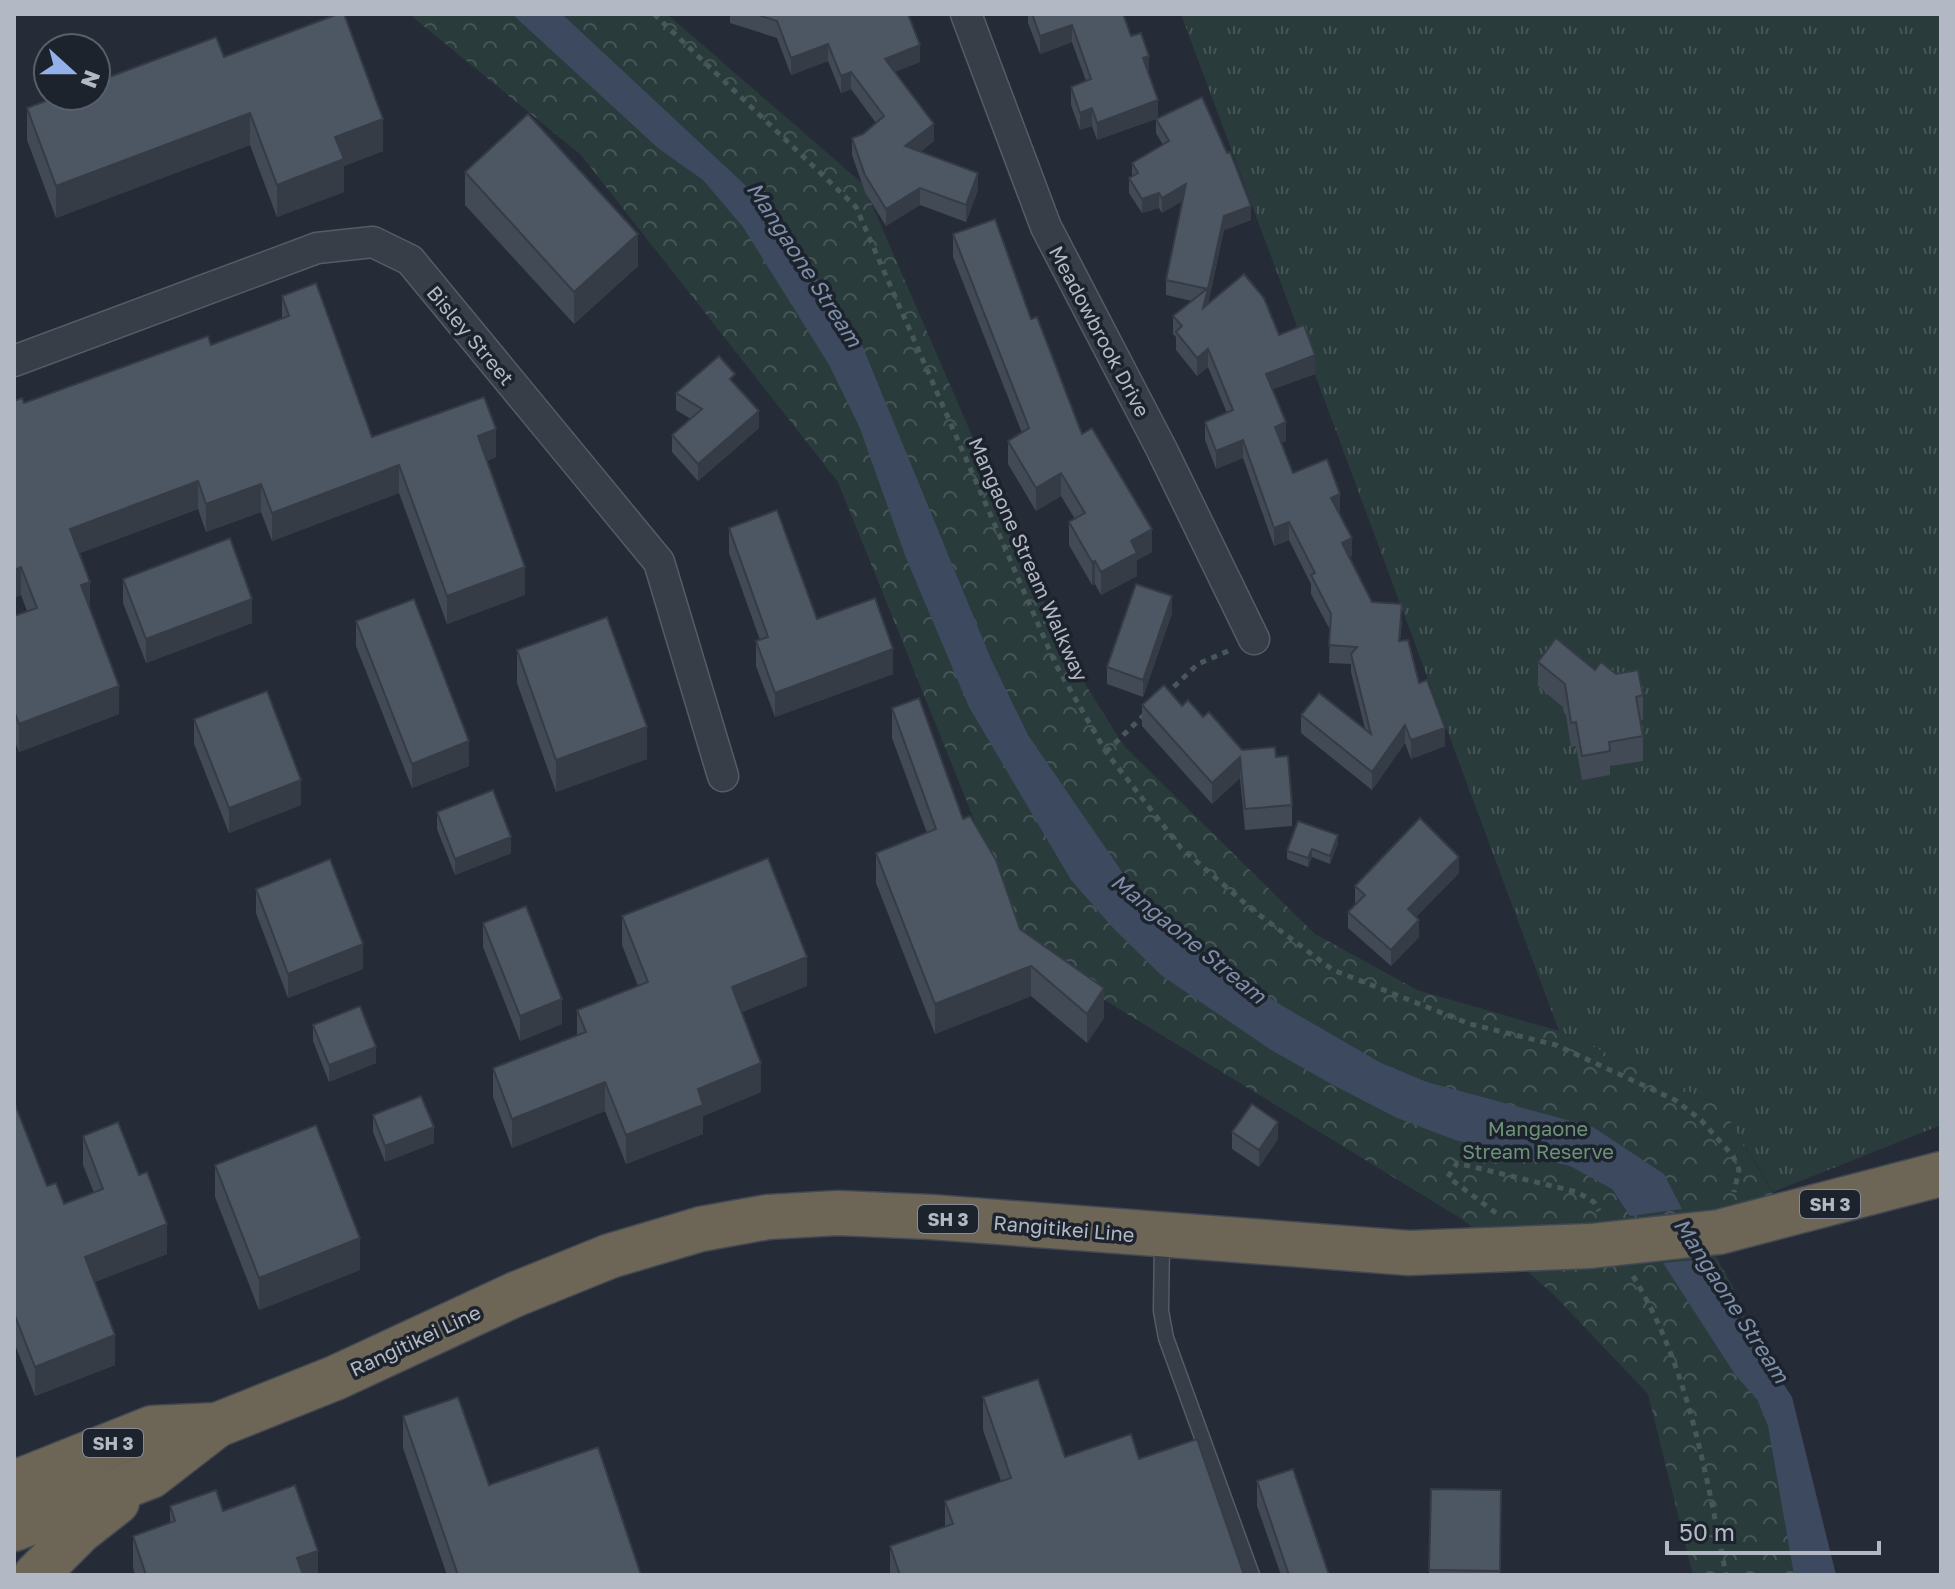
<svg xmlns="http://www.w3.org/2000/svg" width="1955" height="1589" font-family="'Golos Text',sans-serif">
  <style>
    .grass { fill: url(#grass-tufts) }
    .park { fill: url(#park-crowns) }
    .water { fill: #3c495e }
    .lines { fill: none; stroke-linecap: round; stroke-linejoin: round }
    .lane-casing { stroke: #565c66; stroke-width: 17 }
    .street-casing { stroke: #565c66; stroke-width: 33 }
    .highway-casing { stroke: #434953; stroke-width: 47 }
    .path { stroke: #48575a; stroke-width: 5; stroke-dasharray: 6 6; stroke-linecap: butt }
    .lane { stroke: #383e48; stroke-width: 14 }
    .street { stroke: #383e48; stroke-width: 30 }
    .highway { stroke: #6d6556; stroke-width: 44 }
    .highway-bridge-casing { stroke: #434953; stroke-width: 47; stroke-linecap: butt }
    .highway-bridge { stroke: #6d6556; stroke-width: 44 }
    .wall { fill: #424a55 }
    .shaded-wall { fill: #363c45 }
    .building { fill: #4d5663; stroke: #363c45; stroke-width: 2 }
    .labels { text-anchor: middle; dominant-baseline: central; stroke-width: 7; stroke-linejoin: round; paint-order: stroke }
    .shield { fill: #1d232d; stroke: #868c97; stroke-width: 2 }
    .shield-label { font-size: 18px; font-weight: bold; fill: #b3b9c4 }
    .street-label { font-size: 20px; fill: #b3b9c4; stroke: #1d232d }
    .park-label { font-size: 20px; fill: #6d9277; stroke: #1d232d }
    .water-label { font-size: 22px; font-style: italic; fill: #7e8ea8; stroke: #1d232d }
  </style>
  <defs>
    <pattern id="grass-tufts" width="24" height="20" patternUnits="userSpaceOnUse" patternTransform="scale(2)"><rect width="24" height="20" fill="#2a3b3c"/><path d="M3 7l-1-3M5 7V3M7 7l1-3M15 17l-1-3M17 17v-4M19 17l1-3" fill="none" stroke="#465557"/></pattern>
    <pattern id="park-crowns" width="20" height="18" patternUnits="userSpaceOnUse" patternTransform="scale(2)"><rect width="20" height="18" fill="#2a3b3c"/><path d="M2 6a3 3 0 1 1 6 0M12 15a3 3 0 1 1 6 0" fill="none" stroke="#465557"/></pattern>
  </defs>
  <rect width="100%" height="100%" fill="#252c37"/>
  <path class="grass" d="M 1181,14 L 1941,14 L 1941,1125 L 1773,1192 L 1722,1107 L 1559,1031 Z"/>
  <path class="park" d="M 409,14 L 667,14 L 863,184 L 1067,655 L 1124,746 L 1315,934 L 1417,990 L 1559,1031 L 1722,1107 L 1786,1215 L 1711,1248 L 1732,1285 L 1782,1408 L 1811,1575 L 1693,1575 L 1648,1394 L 1554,1295 L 1506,1252 L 1460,1218 L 1028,953 L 838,482 L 581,155 Z"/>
  <g class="water">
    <path d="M 512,14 L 562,14 L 757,196 L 827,292 L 862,345 L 991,659 L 1028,735 L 1140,898 L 1181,937 L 1281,1005 L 1381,1063 L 1427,1082 L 1593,1127 L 1664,1174 L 1682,1209 L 1630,1216 L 1612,1189 L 1570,1166 L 1455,1140 L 1397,1118 L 1333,1085 L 1271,1050 L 1161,975 L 1114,929 L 1071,880 L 969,707 L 906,558 L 859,426 L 828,363 L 743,227 L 703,180 L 659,149 Z"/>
    <path d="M 1701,1259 L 1792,1397 L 1836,1575 L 1794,1575 L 1768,1426 L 1757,1399 L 1736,1376 L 1663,1263 Z"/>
  </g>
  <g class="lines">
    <defs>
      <path id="lane" d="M 1162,1237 L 1161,1311 L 1166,1338 L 1252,1575"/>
      <g id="street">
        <path d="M 966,14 L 1046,227 L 1162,450 L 1254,639"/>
        <path d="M 14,361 L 317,248 L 373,242 L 410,260 L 659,562 L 723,776"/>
      </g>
      <g id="highway">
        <path d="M 1719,1232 L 1941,1174"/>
        <path d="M 14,1483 L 152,1428 L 217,1425"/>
        <path d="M 14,1529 L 151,1476 L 217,1425 L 335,1378 L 516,1294 L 610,1256 L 701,1229 L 768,1217 L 838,1213 L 931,1217 L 1409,1253 L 1591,1246"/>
        <path d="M 36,1575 L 80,1531 L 117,1502"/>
      </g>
    </defs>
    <use href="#lane" class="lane-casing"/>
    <use href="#street" class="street-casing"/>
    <use href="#highway" class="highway-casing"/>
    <g class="path">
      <path d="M 654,14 L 856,207 L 1056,665 L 1106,752 L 1181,848 L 1254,911 L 1333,970 L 1470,1024 L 1556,1045 L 1675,1100 L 1701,1120 L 1733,1156 L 1739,1170 L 1734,1192"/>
      <path d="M 1165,695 L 1198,664 L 1228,651"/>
      <path d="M 1106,752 L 1146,713"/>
      <path d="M 1496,1213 L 1448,1177 L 1457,1163 L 1577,1192 L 1594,1202 L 1599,1211"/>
      <path d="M 1633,1276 C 1688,1366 1706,1473 1726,1575"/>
    </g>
    <use href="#lane" class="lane"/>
    <use href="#street" class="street"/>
    <use href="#highway" class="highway"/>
    <defs>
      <path id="highway-bridge" d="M 1591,1246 L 1719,1232"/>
    </defs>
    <use href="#highway-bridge" class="highway-bridge-casing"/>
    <use href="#highway-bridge" class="highway-bridge"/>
  </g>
  <g class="wall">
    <path d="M 730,14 L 908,14 L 920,62 L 894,72 L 934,141 L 920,152 L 978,190 L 966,222 L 920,205 L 886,226 L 865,192 L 852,155 L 852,138 L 863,134 L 876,123 L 851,89 L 841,93 L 828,61 L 791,75 L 777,38 L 730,23 Z"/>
    <path d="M 1028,14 L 1131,36 L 1149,74 L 1158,118 L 1251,220 L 1224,230 L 1208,304 L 1279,335 L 1315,374 L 1272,389 L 1286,441 L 1281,442 L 1293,473 L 1340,512 L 1339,513 L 1352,556 L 1349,557 L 1372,602 L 1402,622 L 1400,641 L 1445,746 L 1411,759 L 1405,743 L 1372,790 L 1301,733 L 1301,715 L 1365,729 L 1351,672 L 1351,664 L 1329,663 L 1330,630 L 1311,594 L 1311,584 L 1289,540 L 1274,546 L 1243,458 L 1216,469 L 1205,440 L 1205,422 L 1227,413 L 1208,367 L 1197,376 L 1176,350 L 1176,337 L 1173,334 L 1173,316 L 1192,301 L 1166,295 L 1166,280 L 1182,201 L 1162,213 L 1159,208 L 1142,213 L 1129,193 L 1129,178 L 1132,176 L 1132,163 L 1163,145 L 1156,133 L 1156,119 L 1097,140 L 1092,126 L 1080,130 L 1071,105 L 1071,87 L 1086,81 L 1072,42 L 1040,54 L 1028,23 Z"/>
    <path d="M 224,57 L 383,151 L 344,166 L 344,192 L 277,217 L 250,145 L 56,218 L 27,140 L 27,108 Z"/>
    <path d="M 465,172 L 638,266 L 574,324 L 465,205 Z"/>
    <path d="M 953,234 L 1031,319 L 1082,434 L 1152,552 L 1137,560 L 1137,576 L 1101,595 L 1095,584 L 1092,585 L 1069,545 L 1069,522 L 1075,519 L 1061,496 L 1036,511 L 1008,464 L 1008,441 L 1022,433 L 953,257 Z"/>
    <path d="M 282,296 L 372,437 L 496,457 L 487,461 L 525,595 L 447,624 L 399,493 L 272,541 L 261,512 L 206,532 L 198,509 L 80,553 L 90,610 L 119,714 L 19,752 L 14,739 L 14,616 L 27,611 L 21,595 L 14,598 L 14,401 L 24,403 L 211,345 L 282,319 Z"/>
    <path d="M 735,384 L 759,428 L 698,481 L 672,452 L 672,435 L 691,419 L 676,410 L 676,393 Z"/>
    <path d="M 729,528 L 817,619 L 893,674 L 775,717 L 756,666 L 756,641 L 760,640 L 729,553 Z"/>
    <path d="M 123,579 L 252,623 L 146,663 L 123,603 Z"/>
    <path d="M 1172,613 L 1143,697 L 1107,684 L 1107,667 Z"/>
    <path d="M 356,621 L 469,766 L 412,788 L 356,646 Z"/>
    <path d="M 517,650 L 647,759 L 556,792 L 517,683 Z"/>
    <path d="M 1538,662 L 1595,670 L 1643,695 L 1643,720 L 1640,720 L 1643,736 L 1643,761 L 1610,766 L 1610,775 L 1582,780 L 1576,746 L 1571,747 L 1565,709 L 1538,686 Z"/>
    <path d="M 1142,705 L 1182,706 L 1203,717 L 1242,750 L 1276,757 L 1292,805 L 1292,826 L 1245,830 L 1240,778 L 1212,804 L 1142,726 Z"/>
    <path d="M 892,708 L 963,819 L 1020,929 L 1104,1018 L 1087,1043 L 1031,996 L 935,1034 L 876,883 L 876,853 L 927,833 L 892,738 Z"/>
    <path d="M 194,719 L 301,805 L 229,833 L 194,744 Z"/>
    <path d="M 437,812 L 511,853 L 455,875 L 437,829 Z"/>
    <path d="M 1338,843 L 1330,864 L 1312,857 L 1308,867 L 1287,859 L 1287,851 Z"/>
    <path d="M 1459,873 L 1416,917 L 1419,937 L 1391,966 L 1348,928 L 1348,912 L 1356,904 L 1355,902 L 1355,886 Z"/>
    <path d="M 256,889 L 363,969 L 288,998 L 256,913 Z"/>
    <path d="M 622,916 L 807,986 L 742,1012 L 761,1092 L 703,1116 L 703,1134 L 626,1164 L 605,1111 L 512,1148 L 493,1097 L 493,1068 L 577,1035 L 577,1010 L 638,986 L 622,945 Z"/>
    <path d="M 483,923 L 562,1024 L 520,1041 L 483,947 Z"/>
    <path d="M 313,1025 L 376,1063 L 329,1082 L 313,1041 Z"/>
    <path d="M 14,1102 L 47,1186 L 64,1204 L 94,1193 L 83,1165 L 83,1136 L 167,1254 L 94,1282 L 115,1365 L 35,1396 L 14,1342 Z"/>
    <path d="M 373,1115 L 434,1143 L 385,1162 L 373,1132 Z"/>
    <path d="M 1232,1132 L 1278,1139 L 1259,1167 L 1232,1149 Z"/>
    <path d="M 215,1165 L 360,1270 L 259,1310 L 215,1197 Z"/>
    <path d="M 983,1397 L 1065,1457 L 1139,1459 L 1244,1575 L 890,1575 L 890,1546 L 945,1527 L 945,1501 L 1001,1481 L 983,1430 Z"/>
    <path d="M 403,1416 L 489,1485 L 641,1575 L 447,1575 L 403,1448 Z"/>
    <path d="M 1257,1481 L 1329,1575 L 1281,1575 L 1257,1506 Z"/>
    <path d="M 1431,1489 L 1501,1490 L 1500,1575 L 1429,1575 Z"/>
    <path d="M 170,1506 L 223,1511 L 318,1575 L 135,1575 L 133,1567 L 133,1536 L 170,1523 Z"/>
  </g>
  <g class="shaded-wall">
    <path d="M 1072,25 L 1072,42 L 1040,54 L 1040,36 Z"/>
    <path d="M 828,44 L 828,61 L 791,75 L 791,58 Z"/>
    <path d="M 920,45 L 920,62 L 885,76 L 885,59 Z"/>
    <path d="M 1149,56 L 1149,74 L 1143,58 Z"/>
    <path d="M 851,72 L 851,89 L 841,93 L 841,76 Z"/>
    <path d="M 1158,100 L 1158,118 L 1097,140 L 1097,123 Z"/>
    <path d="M 1092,108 L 1092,126 L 1080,130 L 1080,113 Z"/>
    <path d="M 250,113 L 250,145 L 56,218 L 56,186 Z"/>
    <path d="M 383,119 L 383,151 L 344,166 L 344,192 L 277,217 L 277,185 L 335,137 Z"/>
    <path d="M 934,124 L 934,141 L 905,163 L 905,146 Z"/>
    <path d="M 978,173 L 978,190 L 966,222 L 966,205 Z"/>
    <path d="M 1186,184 L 1186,199 L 1162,213 L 1162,198 Z"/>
    <path d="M 920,188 L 920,205 L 886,226 L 886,209 Z"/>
    <path d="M 1159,193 L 1159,208 L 1142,213 L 1142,199 Z"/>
    <path d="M 1251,206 L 1251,220 L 1224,230 L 1208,304 L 1208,289 L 1224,216 Z"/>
    <path d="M 638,234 L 638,266 L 574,324 L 574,292 Z"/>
    <path d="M 1208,288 L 1208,306 L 1203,308 Z"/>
    <path d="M 1208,349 L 1208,367 L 1197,376 L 1197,358 Z"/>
    <path d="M 1315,355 L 1315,374 L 1266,392 L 1266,374 Z"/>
    <path d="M 759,411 L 759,428 L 698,481 L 698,464 Z"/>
    <path d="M 1286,422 L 1286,441 L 1275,445 L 1275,427 Z"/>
    <path d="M 496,429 L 496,457 L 478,464 L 478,436 Z"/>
    <path d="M 1243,440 L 1243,458 L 1216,469 L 1216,451 Z"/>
    <path d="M 399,465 L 399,493 L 272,541 L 272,513 Z"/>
    <path d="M 1061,473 L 1061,496 L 1036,511 L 1036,488 Z"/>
    <path d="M 198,481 L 198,509 L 70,557 L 70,529 Z"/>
    <path d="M 261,484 L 261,512 L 206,532 L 206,504 Z"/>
    <path d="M 1340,494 L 1340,512 L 1331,516 L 1331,498 Z"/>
    <path d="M 1289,522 L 1289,540 L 1274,546 L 1274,528 Z"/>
    <path d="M 1152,529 L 1152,552 L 1137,560 L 1137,576 L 1101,595 L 1101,572 L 1131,541 Z"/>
    <path d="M 1352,538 L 1352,556 L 1342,561 L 1342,543 Z"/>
    <path d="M 1095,561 L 1095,584 L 1092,585 L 1092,562 Z"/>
    <path d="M 21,567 L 21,595 L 14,598 L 14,570 Z"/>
    <path d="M 525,567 L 525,595 L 447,624 L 447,596 Z"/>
    <path d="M 90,582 L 90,610 L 81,585 Z"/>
    <path d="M 1172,596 L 1172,613 L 1143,697 L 1143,680 Z"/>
    <path d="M 252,599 L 252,623 L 146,663 L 146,639 Z"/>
    <path d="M 893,649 L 893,674 L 775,717 L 775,693 Z"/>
    <path d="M 119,686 L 119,714 L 19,752 L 19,724 Z"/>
    <path d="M 1405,725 L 1405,743 L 1372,790 L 1372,772 Z"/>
    <path d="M 647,727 L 647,759 L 556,792 L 556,760 Z"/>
    <path d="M 1445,728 L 1445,746 L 1411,759 L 1411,740 Z"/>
    <path d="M 469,741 L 469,766 L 412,788 L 412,764 Z"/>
    <path d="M 1240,757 L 1240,778 L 1212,804 L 1212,783 Z"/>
    <path d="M 301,780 L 301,805 L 229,833 L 229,808 Z"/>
    <path d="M 1338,835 L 1338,843 L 1330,864 L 1330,856 Z"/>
    <path d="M 511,837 L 511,853 L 455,875 L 455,859 Z"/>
    <path d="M 1312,849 L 1312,857 L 1308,867 L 1308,858 Z"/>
    <path d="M 1459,857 L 1459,873 L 1408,925 L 1408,909 Z"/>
    <path d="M 1419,920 L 1419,937 L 1391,966 L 1391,950 Z"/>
    <path d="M 363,944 L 363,969 L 288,998 L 288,974 Z"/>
    <path d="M 807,957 L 807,986 L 732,1016 L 732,987 Z"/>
    <path d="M 1031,966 L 1031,996 L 935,1034 L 935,1004 Z"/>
    <path d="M 1104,988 L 1104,1018 L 1087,1043 L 1087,1014 Z"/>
    <path d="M 562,999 L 562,1024 L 520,1041 L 520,1016 Z"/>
    <path d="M 376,1047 L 376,1063 L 329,1082 L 329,1065 Z"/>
    <path d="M 761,1063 L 761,1092 L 703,1116 L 703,1134 L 626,1164 L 626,1135 L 698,1089 Z"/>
    <path d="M 605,1082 L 605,1111 L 512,1148 L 512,1119 Z"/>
    <path d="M 1278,1122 L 1278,1139 L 1259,1167 L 1259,1150 Z"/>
    <path d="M 434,1127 L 434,1143 L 385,1162 L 385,1146 Z"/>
    <path d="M 167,1224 L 167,1254 L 85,1286 L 85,1257 Z"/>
    <path d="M 360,1238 L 360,1270 L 259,1310 L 259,1278 Z"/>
    <path d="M 115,1335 L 115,1365 L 35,1396 L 35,1367 Z"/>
    <path d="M 318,1551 L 318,1575 L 297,1575 L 297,1558 Z"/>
  </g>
  <g class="building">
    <path d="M 338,14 L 344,14 L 383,119 L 335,137 L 344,159 L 277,185 L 250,113 L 56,186 L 27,108 L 59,96 L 96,96 L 96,82 L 216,37 L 224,57 Z"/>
    <path d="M 755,14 L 908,14 L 920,45 L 885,59 L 934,124 L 905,146 L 978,173 L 966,205 L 920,188 L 886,209 L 865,175 L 852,138 L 863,134 L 884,116 L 851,72 L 841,76 L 828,44 L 791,58 L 777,21 Z"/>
    <path d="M 1032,14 L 1123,14 L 1131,36 L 1141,33 L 1149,56 L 1143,58 L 1158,100 L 1097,123 L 1092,108 L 1080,113 L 1071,87 L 1091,79 L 1072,25 L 1040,36 Z"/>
    <path d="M 1202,97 L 1227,153 L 1230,152 L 1251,206 L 1224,216 L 1208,289 L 1166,280 L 1186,184 L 1162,198 L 1159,193 L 1142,199 L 1129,178 L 1138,173 L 1132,163 L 1169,141 L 1156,119 Z"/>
    <path d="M 528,114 L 638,234 L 574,292 L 465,172 Z"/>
    <path d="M 995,219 L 1031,319 L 1037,317 L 1082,434 L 1092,428 L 1152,529 L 1131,541 L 1137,553 L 1101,572 L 1095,561 L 1092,562 L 1069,522 L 1085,513 L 1061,473 L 1036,488 L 1008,441 L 1029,428 L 953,234 Z"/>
    <path d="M 1244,274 L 1264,298 L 1279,335 L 1304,325 L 1315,355 L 1266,374 L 1286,422 L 1275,427 L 1293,473 L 1327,459 L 1340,494 L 1331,498 L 1352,538 L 1342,543 L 1372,602 L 1402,604 L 1399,641 L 1408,640 L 1419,683 L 1427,680 L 1445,728 L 1411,740 L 1405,725 L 1372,772 L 1301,715 L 1319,693 L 1371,734 L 1351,654 L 1357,647 L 1329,645 L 1331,614 L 1311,575 L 1315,573 L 1289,522 L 1274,528 L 1243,440 L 1216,451 L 1205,422 L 1233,410 L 1208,349 L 1197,358 L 1176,332 L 1182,326 L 1173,316 L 1208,288 L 1203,308 Z"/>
    <path d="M 316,283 L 372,437 L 484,397 L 496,429 L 478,436 L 525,567 L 447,596 L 399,465 L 272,513 L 261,484 L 206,504 L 198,481 L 70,529 L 90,582 L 81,585 L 119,686 L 19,724 L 14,711 L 14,616 L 37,608 L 21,567 L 14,570 L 14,401 L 22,398 L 24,403 L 208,336 L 211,345 L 289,316 L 282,296 Z"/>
    <path d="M 719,356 L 735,374 L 730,379 L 759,411 L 698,464 L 672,435 L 702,409 L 676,393 Z"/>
    <path d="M 777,510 L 817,619 L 875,598 L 893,649 L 775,693 L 756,641 L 768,637 L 729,528 Z"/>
    <path d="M 230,538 L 252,599 L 146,639 L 123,579 Z"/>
    <path d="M 1136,584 L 1172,596 L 1143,680 L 1107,667 Z"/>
    <path d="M 414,599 L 469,741 L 412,764 L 356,621 Z"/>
    <path d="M 607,617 L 647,727 L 556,760 L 517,650 Z"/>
    <path d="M 1556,638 L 1595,670 L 1601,662 L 1616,674 L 1638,670 L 1643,695 L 1636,697 L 1643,736 L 1609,742 L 1610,751 L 1582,756 L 1576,722 L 1571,723 L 1565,684 L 1538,662 Z"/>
    <path d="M 1164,685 L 1182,706 L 1188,700 L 1203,717 L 1209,712 L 1242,750 L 1275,747 L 1276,757 L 1288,756 L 1292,805 L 1245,809 L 1240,757 L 1212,783 L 1142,705 Z"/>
    <path d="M 267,691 L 301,780 L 229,808 L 194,719 Z"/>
    <path d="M 919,698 L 963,819 L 970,816 L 996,860 L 1020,929 L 1104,988 L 1087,1014 L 1031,966 L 935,1004 L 876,853 L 936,829 L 892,708 Z"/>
    <path d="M 493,790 L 511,837 L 455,859 L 437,812 Z"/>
    <path d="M 1420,818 L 1459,857 L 1408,909 L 1419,920 L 1391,950 L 1348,912 L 1365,895 L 1355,886 Z"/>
    <path d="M 1298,821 L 1338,835 L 1330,856 L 1312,849 L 1308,858 L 1287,851 Z"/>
    <path d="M 768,858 L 807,957 L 732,987 L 761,1063 L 698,1089 L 703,1105 L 626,1135 L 605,1082 L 512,1119 L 493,1068 L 586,1032 L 577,1010 L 648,982 L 622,916 Z"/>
    <path d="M 330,859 L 363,944 L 288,974 L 256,889 Z"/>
    <path d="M 526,906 L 562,999 L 520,1016 L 483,923 Z"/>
    <path d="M 360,1006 L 376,1047 L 329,1065 L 313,1025 Z"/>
    <path d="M 421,1096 L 434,1127 L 385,1146 L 373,1115 Z"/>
    <path d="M 14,1102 L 47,1186 L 56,1183 L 64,1204 L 103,1189 L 83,1136 L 118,1122 L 139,1175 L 147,1172 L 167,1224 L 85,1257 L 115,1335 L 35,1367 L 14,1313 Z"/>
    <path d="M 1252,1104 L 1278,1122 L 1259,1150 L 1232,1132 Z"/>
    <path d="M 316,1125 L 360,1238 L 259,1278 L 215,1165 Z"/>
    <path d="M 1038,1379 L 1065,1457 L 1131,1434 L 1139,1459 L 1197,1439 L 1244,1575 L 900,1575 L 890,1546 L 953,1524 L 945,1501 L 1011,1478 L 983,1397 Z"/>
    <path d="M 458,1397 L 489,1485 L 598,1447 L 641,1575 L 458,1575 L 403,1416 Z"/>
    <path d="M 1293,1469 L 1329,1575 L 1289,1575 L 1257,1481 Z"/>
    <path d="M 295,1485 L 318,1551 L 297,1558 L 303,1575 L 146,1575 L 133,1536 L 175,1521 L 170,1506 L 216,1490 L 223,1511 Z"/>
    <path d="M 1431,1489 L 1501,1490 L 1500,1571 L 1429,1570 Z"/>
  </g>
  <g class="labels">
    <g class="shield">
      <rect x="1800" y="1190" width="60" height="28" rx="6"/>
      <rect x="918" y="1205" width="60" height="28" rx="6"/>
      <rect x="83" y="1429" width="60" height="28" rx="6"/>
    </g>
    <g class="shield-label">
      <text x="1830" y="1204">SH 3</text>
      <text x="948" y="1219">SH 3</text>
      <text x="113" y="1443">SH 3</text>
    </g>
    <g class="street-label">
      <text transform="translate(1100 331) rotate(62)">Meadowbrook Drive</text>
      <text transform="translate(471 335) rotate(50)">Bisley Street</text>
      <text transform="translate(1029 559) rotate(66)">Mangaone Stream Walkway</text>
      <text transform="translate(1064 1228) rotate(5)">Rangitikei Line</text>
      <text transform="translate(415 1340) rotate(-25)">Rangitikei Line</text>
    </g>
    <g class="park-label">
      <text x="1538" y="1128">Mangaone<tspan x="1538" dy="23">Stream Reserve</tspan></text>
    </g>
    <g class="water-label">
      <text transform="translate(805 264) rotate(57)">Mangaone Stream</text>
      <text transform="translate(1189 938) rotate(39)">Mangaone Stream</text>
      <text transform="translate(1732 1300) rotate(57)">Mangaone Stream</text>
    </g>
  </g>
  <rect width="1955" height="1589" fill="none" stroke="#b3b9c4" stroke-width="32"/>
  <g transform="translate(72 72) rotate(111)"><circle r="38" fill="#1d232d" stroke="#595f69" stroke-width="2"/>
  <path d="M0-6L14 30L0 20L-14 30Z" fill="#92b0ea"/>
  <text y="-12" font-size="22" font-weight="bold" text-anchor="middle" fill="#b3b9c4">N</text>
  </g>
  <path d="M1667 1541v12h212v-12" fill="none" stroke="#b3b9c4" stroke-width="4"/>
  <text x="1679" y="1541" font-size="24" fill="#b3b9c4" stroke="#1d232d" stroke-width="6" paint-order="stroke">50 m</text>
</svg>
